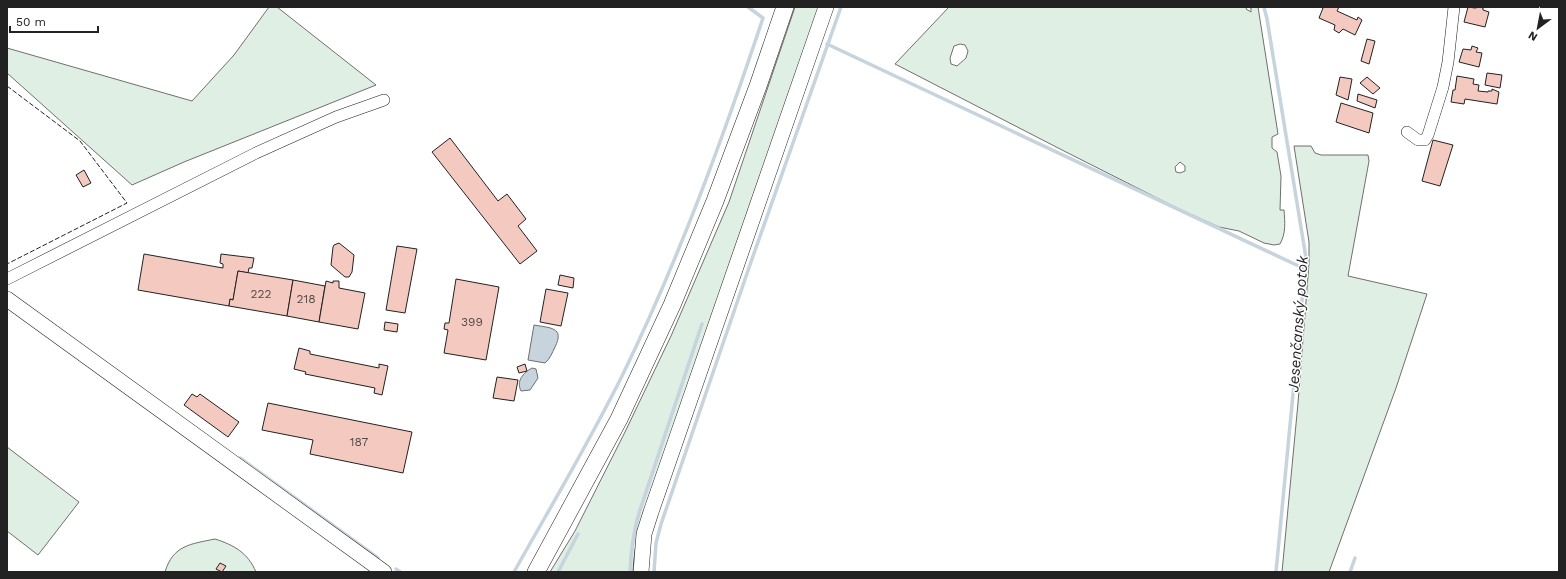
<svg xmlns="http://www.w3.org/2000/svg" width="1566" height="579" font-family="'Work Sans',sans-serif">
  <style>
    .green { fill: #e0efe3; stroke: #6f6f6f; fill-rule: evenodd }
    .water { fill: #c7d3dd; stroke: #6f6f6f }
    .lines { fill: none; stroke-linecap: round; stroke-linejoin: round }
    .stream { stroke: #c7d3dd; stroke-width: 3.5 }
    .building { fill: #f3c9c0; stroke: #222 }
    .street-casing { stroke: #222; stroke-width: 12 }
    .secondary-casing { stroke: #222; stroke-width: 16 }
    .primary-casing { stroke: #222; stroke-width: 18 }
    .street { stroke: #fff; stroke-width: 11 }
    .secondary { stroke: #fff; stroke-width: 15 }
    .primary { stroke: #fff; stroke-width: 17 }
    .fence { stroke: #222; stroke-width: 1; stroke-dasharray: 5 2; stroke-linecap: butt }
    .labels { text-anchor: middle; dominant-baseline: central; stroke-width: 3; stroke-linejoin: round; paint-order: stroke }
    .number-label { font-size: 12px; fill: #564c4a }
    .water-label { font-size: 15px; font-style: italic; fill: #222; stroke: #fff }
  </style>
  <rect width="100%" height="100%" fill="#fff"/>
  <g class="green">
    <path d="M 269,7 L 277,7 L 376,85 L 184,162 L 132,185 L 7,73 L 7,48 L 192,101 L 234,55 Z"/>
    <path d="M 795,7 L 820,7 L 654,482 C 644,512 634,540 633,572 L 550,572 L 575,531 L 625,432 L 671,336 L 729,202 Z"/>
    <path d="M 949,7 L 1247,7 L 1246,9 L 1251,12 L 1251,8 L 1248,7 L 1258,7 L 1278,134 L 1272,137 L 1272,148 L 1277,152 L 1281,176 L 1280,210 L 1284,210 C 1285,223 1286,233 1280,244 L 1274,245 L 1264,243 L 1239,231 L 1219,227 L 1175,207 L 1064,151 L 895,64 ZM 960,44 L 965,45 L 968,51 L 966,58 L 957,66 L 951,64 L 950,58 L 954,46 ZM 1180,162 L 1185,166 L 1185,171 L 1180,173 L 1176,172 L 1175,167 Z"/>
    <path d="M 1294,146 L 1311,146 L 1315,153 L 1321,155 L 1368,155 L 1369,161 L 1348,276 L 1427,294 L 1396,388 L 1329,572 L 1282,572 L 1298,403 L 1309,263 L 1309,242 Z"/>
    <path d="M 7,447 L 79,502 L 38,555 L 7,531 Z"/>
    <path d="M 215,539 C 234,545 248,553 256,572 L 165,572 C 173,545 191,544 215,539 Z"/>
  </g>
  <g class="water">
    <path d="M 534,325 C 550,328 565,327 555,347 C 552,353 550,359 545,363 L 528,360 Z"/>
    <path d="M 532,368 L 536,369 L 538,378 L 530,390 L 521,391 C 516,381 523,373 532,368 Z"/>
  </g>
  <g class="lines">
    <g class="stream">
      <path d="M 1264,7 L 1267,19 L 1306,258 L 1276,572"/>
      <path d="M 827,44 L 1305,269"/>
      <path d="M 240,458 L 378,558"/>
      <path d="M 396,569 L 400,572"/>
      <path d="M 514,572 C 551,506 590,441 623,374 C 679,259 723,138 763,18 L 748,7"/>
      <path d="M 558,572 L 578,534"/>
      <path d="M 630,572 C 631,551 633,533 639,513 L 702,324"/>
      <path d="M 654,572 L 656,543 L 661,524 L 752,259 L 841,7"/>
      <path d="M 1350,572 L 1355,558"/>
    </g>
  </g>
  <g class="building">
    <path d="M 1321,7 L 1339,7 L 1337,11 L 1357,20 L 1358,17 L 1362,20 L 1355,35 L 1343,29 L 1339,33 L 1334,30 L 1335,25 L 1319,18 L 1323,8 Z"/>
    <path d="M 1468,7 L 1475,8 L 1480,7 L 1483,8 L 1483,10 L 1489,12 L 1485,27 L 1464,22 Z"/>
    <path d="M 1367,39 L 1375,41 L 1369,64 L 1361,61 Z"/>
    <path d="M 1472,46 L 1478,48 L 1476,52 L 1482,53 L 1479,67 L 1459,62 L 1463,49 L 1471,50 Z"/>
    <path d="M 1487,73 L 1502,75 L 1500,88 L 1485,85 Z"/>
    <path d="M 1457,76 L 1474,79 L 1473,84 L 1479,85 L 1478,91 L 1488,92 L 1488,91 L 1492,91 L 1492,89 L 1499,92 L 1497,104 L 1465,99 L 1464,104 L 1451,102 L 1453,90 L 1455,90 Z"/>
    <path d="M 1340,77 L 1352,79 L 1348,100 L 1336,95 Z"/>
    <path d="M 1367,77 L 1380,88 L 1373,94 L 1360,83 Z"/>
    <path d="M 1358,94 L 1377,100 L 1375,108 L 1357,101 Z"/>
    <path d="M 1341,103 L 1373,113 L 1369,133 L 1336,122 Z"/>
    <path d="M 450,138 L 498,201 L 507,194 L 526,219 L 518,226 L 537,251 L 520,264 L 432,152 Z"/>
    <path d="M 1433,140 L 1453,145 L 1440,186 L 1422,181 Z"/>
    <path d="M 84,170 L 91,183 L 83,187 L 76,175 Z"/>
    <path d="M 339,243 L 354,255 L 352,272 L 349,277 L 345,277 L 331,265 L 333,247 L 334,245 Z"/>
    <path d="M 397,246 L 417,249 L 405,313 L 386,310 Z"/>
    <path d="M 144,254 L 223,268 L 223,264 L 220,263 L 221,254 L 254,258 L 252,268 L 249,268 L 248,273 L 238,271 L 233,300 L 230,299 L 229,306 L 138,290 Z"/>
    <path d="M 238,271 L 293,280 L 287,316 L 229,306 L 230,299 L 233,300 Z"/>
    <path d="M 560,275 L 574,278 L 573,288 L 558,285 Z"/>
    <path d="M 456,279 L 499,287 L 486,360 L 444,353 L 448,330 L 444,329 L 445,323 L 449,323 Z"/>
    <path d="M 293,280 L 325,286 L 319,322 L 287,316 Z"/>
    <path d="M 326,281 L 333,283 L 333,281 L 339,281 L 339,288 L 365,293 L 358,329 L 319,322 Z"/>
    <path d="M 546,289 L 568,293 L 561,326 L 540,322 Z"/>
    <path d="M 385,322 L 398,324 L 397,332 L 384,330 Z"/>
    <path d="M 299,348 L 310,351 L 310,354 L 379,368 L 379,364 L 388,366 L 382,395 L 374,393 L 375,388 L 305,374 L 306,372 L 294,369 Z"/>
    <path d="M 525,364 L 527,371 L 519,373 L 517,367 Z"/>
    <path d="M 497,377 L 518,380 L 514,401 L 493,398 Z"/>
    <path d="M 192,394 L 197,397 L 200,394 L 239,422 L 228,437 L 184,405 Z"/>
    <path d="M 268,403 L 412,432 L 403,473 L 310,454 L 313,440 L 262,430 Z"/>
    <path d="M 220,563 L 226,566 L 222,572 L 216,569 Z"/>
  </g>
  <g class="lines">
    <defs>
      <g id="street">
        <path d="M 1407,132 L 1418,140 L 1425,140 L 1428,135 L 1443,87 L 1448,62 L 1454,7"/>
        <path d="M 7,279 L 256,153 L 336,117 L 384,100"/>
      </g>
      <g id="secondary">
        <path d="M 7,299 L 384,572"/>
        <path d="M 641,572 L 644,534 L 651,512 L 826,7"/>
      </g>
      <path id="primary" d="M 536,572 L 619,419 L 672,305 L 715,201 L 758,86 L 785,7"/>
    </defs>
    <use href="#street" class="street-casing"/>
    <use href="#secondary" class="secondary-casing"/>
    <use href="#primary" class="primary-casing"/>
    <use href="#street" class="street"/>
    <use href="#secondary" class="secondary"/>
    <use href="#primary" class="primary"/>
    <path class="fence" d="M 7,86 L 80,141 L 127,203 L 7,264"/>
  </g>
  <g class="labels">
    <g class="number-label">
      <text x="261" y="294">222</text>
      <text x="306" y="299">218</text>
      <text x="472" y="322">399</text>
      <text x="359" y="442">187</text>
    </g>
    <g class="water-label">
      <text transform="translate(1298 324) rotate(-86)">Jesenčanský potok</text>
    </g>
  </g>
  <rect width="1566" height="579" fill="none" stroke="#222222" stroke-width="16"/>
  <g transform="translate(1538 28) rotate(212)" stroke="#ffffff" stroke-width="3" paint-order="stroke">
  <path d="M0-3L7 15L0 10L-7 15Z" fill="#222222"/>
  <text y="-6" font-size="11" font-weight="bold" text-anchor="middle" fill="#222222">N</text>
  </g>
  <path d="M10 26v6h88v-6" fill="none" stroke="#222222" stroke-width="2"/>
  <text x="16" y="26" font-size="12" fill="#222222" stroke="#ffffff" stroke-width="3" paint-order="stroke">50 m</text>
</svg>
